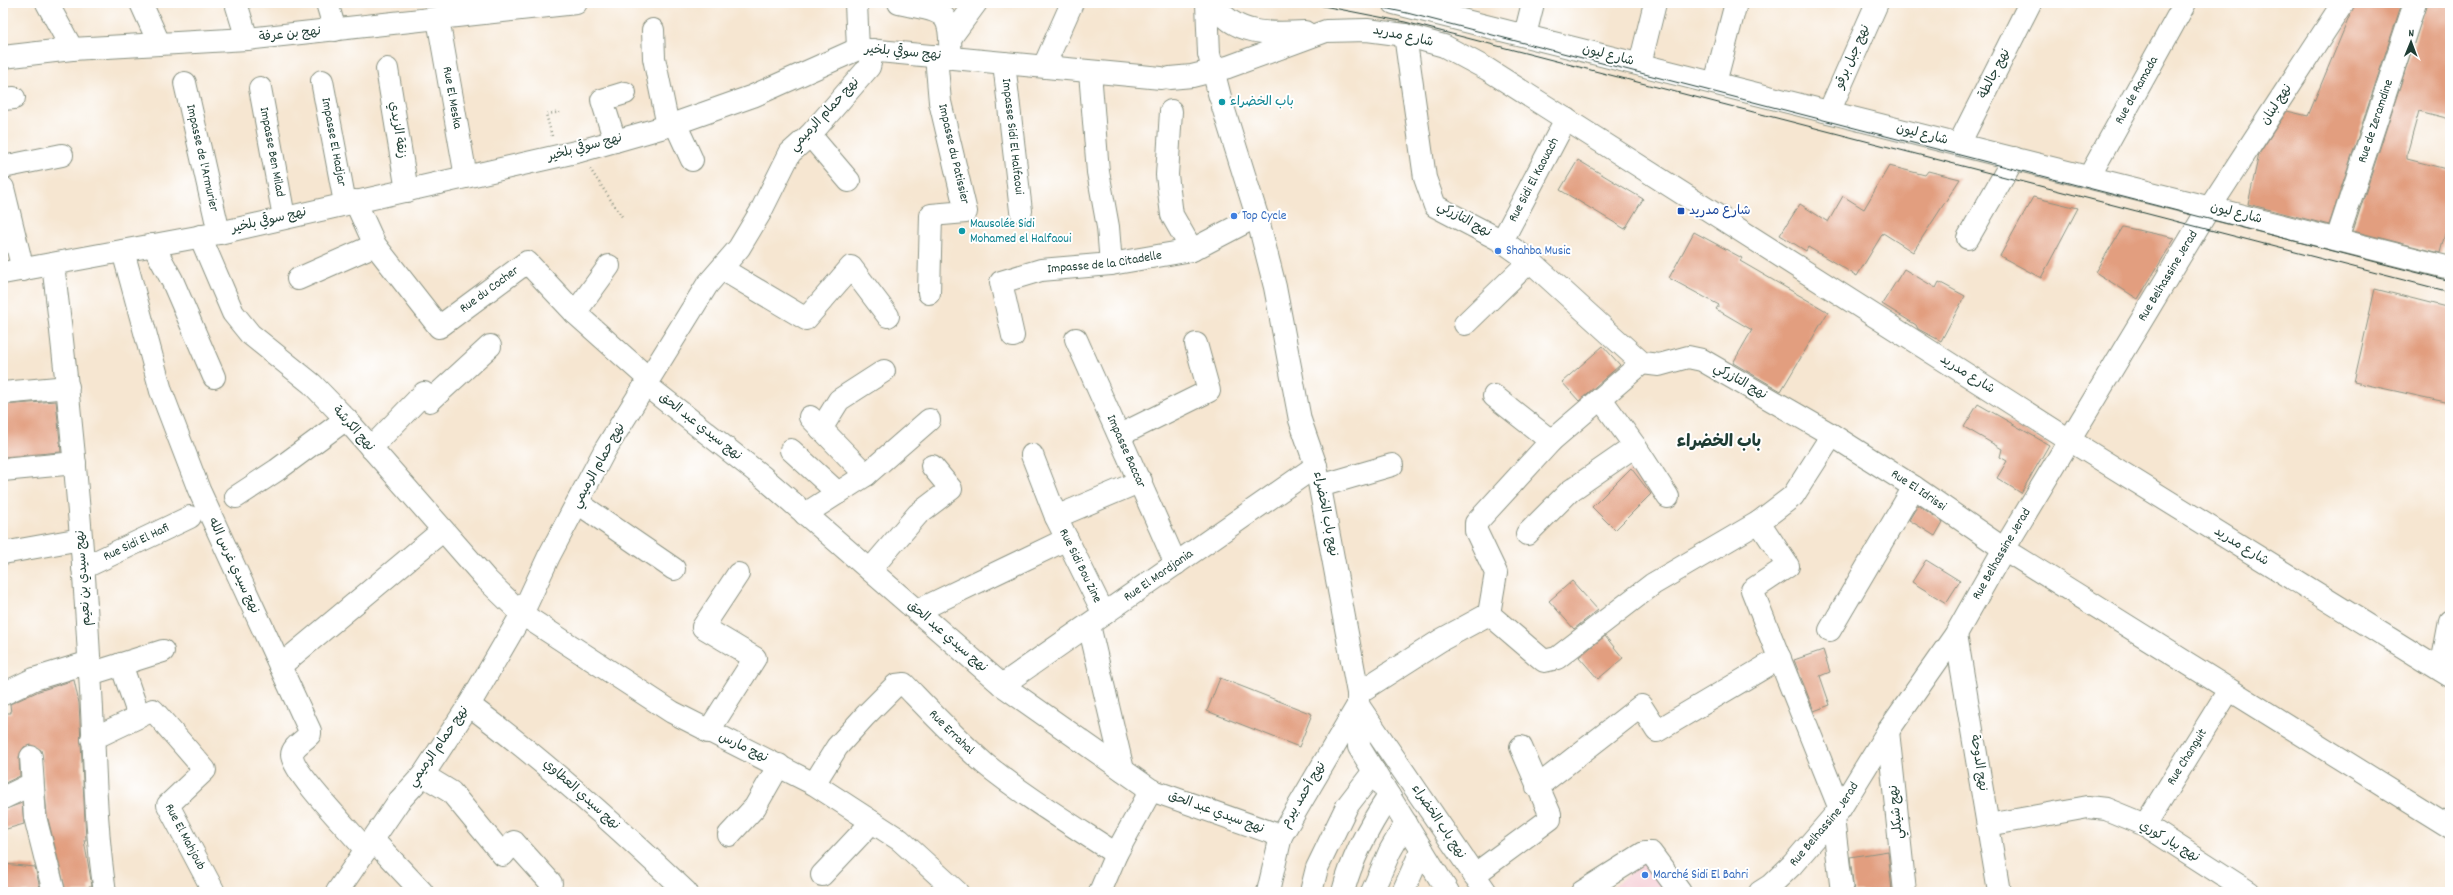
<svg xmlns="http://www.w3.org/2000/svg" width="2453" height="895" font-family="Dekko,'Playpen Sans Arabic',sans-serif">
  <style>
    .built { fill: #f6cfd6 }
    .building { fill: #e29e7f }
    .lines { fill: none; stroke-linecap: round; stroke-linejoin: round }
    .minor-casing { stroke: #8a9282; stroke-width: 24 }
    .path { stroke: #8a9282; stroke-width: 2.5; stroke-dasharray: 1 3; stroke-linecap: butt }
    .minor { stroke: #fff; stroke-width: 22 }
    .tram { stroke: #1f3d34; stroke-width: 1 }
    .culture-dot { fill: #0f9aa8; stroke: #fff; stroke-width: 1.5 }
    .transit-dot { fill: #1a4fb4; stroke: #fff; stroke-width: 1.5 }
    .shop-dot { fill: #3f7fe0; stroke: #fff; stroke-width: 1.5 }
    .labels { text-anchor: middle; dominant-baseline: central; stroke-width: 4; stroke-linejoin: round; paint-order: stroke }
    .street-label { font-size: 13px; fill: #1f3d34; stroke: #fff }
    .culture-label { font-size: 13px; fill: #0d838f; stroke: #fff; text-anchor: start }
    .transit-label { font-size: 13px; fill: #164399; stroke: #fff; text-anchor: start }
    .shop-label { font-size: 13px; fill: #366cbe; stroke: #fff; text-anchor: start }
    .district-label { font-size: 17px; font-weight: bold; fill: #1f3d34; stroke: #fff }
  </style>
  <rect width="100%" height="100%" fill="#fff"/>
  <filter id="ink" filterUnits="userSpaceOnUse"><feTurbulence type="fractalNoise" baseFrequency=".025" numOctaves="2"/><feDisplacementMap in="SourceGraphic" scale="8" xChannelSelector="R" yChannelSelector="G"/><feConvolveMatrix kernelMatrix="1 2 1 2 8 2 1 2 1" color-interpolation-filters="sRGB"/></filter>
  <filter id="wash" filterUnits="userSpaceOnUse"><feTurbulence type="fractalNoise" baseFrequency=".012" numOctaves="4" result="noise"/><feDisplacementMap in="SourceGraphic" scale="16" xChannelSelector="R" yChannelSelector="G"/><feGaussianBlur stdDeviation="0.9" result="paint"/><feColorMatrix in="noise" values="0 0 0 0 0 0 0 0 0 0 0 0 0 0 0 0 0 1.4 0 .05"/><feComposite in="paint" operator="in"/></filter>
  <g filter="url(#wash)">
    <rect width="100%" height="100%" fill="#f6e6d1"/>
    <path class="built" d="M 1651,857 L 1674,892 L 1605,892 Z"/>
    <g id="blocks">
      <g class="building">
        <path d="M 2355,3 L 2402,3 L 2329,225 L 2248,204 L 2259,154 L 2287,111 L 2308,116 Z"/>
        <path d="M 2427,3 L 2450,3 L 2450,119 L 2419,111 L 2407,154 L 2407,159 L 2450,170 L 2450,227 L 2447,226 L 2440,253 L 2353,231 Z"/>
        <path d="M 1578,160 L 1643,199 L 1625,229 L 1560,190 Z"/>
        <path d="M 1889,166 L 1925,175 L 1928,171 L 1960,179 L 1913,252 L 1883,233 L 1857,276 L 1808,247 L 1806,251 L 1780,235 L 1800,204 L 1828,222 L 1843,196 L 1864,209 Z"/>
        <path d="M 2033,197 L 2078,208 L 2041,278 L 2000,256 Z"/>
        <path d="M 2123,227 L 2175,238 L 2138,299 L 2095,272 Z"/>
        <path d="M 1694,232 L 1742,258 L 1740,261 L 1828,312 L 1781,391 L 1733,363 L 1752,330 L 1716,309 L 1719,305 L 1669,278 Z"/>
        <path d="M 1904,269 L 1936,288 L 1939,282 L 1965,296 L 1941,341 L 1918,329 L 1916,325 L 1882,304 Z"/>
        <path d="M 2375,289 L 2450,308 L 2450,403 L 2354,382 Z"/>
        <path d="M 1603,346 L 1620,365 L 1579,401 L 1562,382 Z"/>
        <path d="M 56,401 L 61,452 L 3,457 L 3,405 Z"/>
        <path d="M 1978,404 L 2049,445 L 2021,493 L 1997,478 L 2007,461 L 2000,457 L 2002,449 L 1964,427 Z"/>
        <path d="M 1631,468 L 1651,494 L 1615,530 L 1592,507 Z"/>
        <path d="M 1918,505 L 1943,522 L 1935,536 L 1909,520 Z"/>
        <path d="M 1926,560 L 1960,581 L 1946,603 L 1912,582 Z"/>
        <path d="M 1572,581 L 1598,610 L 1574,629 L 1549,601 Z"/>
        <path d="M 1605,636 L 1623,658 L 1598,679 L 1579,657 Z"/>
        <path d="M 1823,650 L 1830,672 L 1820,676 L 1830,705 L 1814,711 L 1794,660 Z"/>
        <path d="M 1220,678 L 1312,714 L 1299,747 L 1207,711 Z"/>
        <path d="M 74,680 L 79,703 L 86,840 L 84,840 L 92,886 L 89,886 L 90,892 L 66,892 L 47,815 L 41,750 L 31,745 L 24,747 L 19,757 L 20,776 L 3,784 L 3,713 L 11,713 L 10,704 L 39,691 Z"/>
        <path d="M 22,803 L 24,824 L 3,830 L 3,810 Z"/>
        <path d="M 1888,851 L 1892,892 L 1854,892 L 1850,857 Z"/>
        <path d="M 3,864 L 35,867 L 41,892 L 3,892 Z"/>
      </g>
    </g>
  </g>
  <g filter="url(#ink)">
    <use href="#blocks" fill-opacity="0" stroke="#8a9282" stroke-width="1"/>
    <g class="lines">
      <defs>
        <g id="minor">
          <path d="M 47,3 L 72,49"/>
          <path d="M 141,3 L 159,43"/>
          <path d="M 236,3 L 247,39"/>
          <path d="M 327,3 L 335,30"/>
          <path d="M 856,3 L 858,49"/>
          <path d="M 899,3 C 943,13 952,7 950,57"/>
          <path d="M 1207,3 L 1209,54 L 1220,97"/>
          <path d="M 1214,3 C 1233,36 1271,34 1305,32"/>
          <path d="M 1394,3 L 2450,268"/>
          <path id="s1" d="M 438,19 L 466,177"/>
          <path d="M 653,30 L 654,58 L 668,126"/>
          <path id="s2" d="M 1405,35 L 1425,178 L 1435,206 L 1502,241 L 1530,261 L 1642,363 L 1659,365 L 1688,357 L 1702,360 L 1832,435 L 1914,487 L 2004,549 L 2450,827"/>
          <path d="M 1525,35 L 1533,3"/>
          <path d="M 951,37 L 976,3"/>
          <path d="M 3,57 L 72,49 L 247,39 L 576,3"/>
          <path id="s3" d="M 1004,63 L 1021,211"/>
          <path d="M 1640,64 L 1655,3"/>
          <path d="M 1044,66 L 1072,3"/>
          <path d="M 387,69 L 407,191"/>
          <path d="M 1090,72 L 1098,172 L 1108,227 L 1111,264"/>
          <path d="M 1170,78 L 1192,76 L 1228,67 L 1326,31 L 1367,30 L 1405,35 L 1444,46 L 1487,69 L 2071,441 L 2450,676"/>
          <path id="s4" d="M 322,81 L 345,203"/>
          <path id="s5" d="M 185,83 L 219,233"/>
          <path d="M 1715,83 L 1736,3"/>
          <path id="s6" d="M 260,88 L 284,217"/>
          <path d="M 3,99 L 14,98"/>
          <path d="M 1223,107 L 1257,216 L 1275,287 L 1300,420 L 1316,466 L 1358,693 L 1359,747 L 1448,892"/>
          <path d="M 1171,111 L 1167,175 L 1172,215 L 1192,250"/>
          <path d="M 1829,112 L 1877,3"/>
          <path d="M 675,123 L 692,160"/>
          <path d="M 810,135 L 849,181"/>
          <path d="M 615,141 L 602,100 L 625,93"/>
          <path d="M 1959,144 L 2030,3"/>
          <path d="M 3,167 L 62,155"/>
          <path id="s7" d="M 2089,177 L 2185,3"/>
          <path d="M 3,188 L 23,270"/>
          <path id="s8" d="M 355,201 L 375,245 L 439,327 L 527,262 L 575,313 L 649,379"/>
          <path d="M 200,236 L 233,313 L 250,334 L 312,384 L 346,419 L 487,580 L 522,614 L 672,712 L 814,784 L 900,840 L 957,892"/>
          <path d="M 1968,238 L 2014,158"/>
          <path id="s9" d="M 2337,239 L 2415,3"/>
          <path id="s10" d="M 1502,241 L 1566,119"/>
          <path d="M 153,245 L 172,280 L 214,377"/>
          <path d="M 123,251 L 161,391 L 199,490 L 310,731 L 310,734 C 305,740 292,747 292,755 C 292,772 353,834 366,850"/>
          <path d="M 53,264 C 70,401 83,537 90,674 C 95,747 94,820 105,892"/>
          <path d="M 722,269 L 806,319 L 851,267 L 888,316"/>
          <path d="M 3,273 L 219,233 L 580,151 L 668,126 L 753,96 L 858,49 L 1161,78"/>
          <path d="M 298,279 L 375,245"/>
          <path d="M 929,293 L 931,215 L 966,212 L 940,102 L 936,56"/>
          <path d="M 575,313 L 609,266"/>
          <path d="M 1465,324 L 1530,261"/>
          <path id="s11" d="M 1013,336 L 1001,282 L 1041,270 L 1111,264 L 1192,250 L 1257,216"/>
          <path id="s12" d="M 1076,339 L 1176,564"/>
          <path d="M 646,385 L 763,477 L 1002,685 L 1151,790 L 1281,836"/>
          <path d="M 3,393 L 68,387"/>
          <path d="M 1494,396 L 1551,441"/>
          <path d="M 1601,399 L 1635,446 L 1668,497"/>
          <path d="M 810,417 L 866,475"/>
          <path d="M 821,429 L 839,400 L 884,371"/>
          <path d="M 1120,435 L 1209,391 L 1196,344"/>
          <path d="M 1832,435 L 1793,496 L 1759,522 L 1788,566 L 1752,590 L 1840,809"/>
          <path d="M 371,448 L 424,393 L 430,401 L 490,346"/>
          <path d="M 791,450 L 838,493"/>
          <path id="s13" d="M 1032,455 L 1056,517 L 1104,614"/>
          <path d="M 3,470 L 75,463"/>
          <path d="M 1320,486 L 1392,465"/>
          <path d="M 236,497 L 277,470 L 346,419"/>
          <path d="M 578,503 L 674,569"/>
          <path d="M 805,514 L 866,475 L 929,420"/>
          <path d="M 1056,517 L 1141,481"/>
          <path d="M 1527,534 L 1570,491 L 1635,446"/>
          <path d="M 3,553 L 81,539"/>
          <path id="s14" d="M 83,568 L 190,517"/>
          <path d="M 870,570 L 918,514 L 951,489 L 932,466"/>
          <path d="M 917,611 L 1067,539"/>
          <path d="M 1489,614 L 1496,573 L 1476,531 L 1476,523 L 1551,441 L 1642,363"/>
          <path d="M 1089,625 L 1123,770"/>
          <path d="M 1830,630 L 1914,487"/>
          <path d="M 1956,634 L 1999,892"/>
          <path d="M 121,664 L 139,716"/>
          <path d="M 280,666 L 442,531"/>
          <path d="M 2441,670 L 2450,621"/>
          <path d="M 90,674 L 163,651"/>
          <path id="s15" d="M 1002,685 L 1316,466"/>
          <path d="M 1358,693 L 1441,640 L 1489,614 L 1544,661 L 1557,658 L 1653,584 L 1759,522"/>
          <path d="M 3,694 L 34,679 L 90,662"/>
          <path d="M 469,705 C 546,762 617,826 686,892"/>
          <path d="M 1358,705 L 1486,892"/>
          <path d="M 1888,731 L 1905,892"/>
          <path d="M 708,732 L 755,658 L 703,627 L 738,574"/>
          <path id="s16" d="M 92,739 L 153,710 L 205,770 L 168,805 L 214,892"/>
          <path d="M 31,757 L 35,817 L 54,892"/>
          <path d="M 423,775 L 451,792 L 503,855 L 514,842 L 551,883"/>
          <path id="s17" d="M 814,784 L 837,747 L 865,716 L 896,685 L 904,684 C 930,711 956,739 985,764 C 1026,797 1072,825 1116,854"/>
          <path d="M 1537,787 L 1641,706 L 1657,731 L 1780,658"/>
          <path d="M 3,798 L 32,784"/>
          <path d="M 1833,818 L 1842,892"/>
          <path d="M 1988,825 L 2088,807 L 2106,809 L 2145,825 L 2249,892"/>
          <path id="s18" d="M 2145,825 L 2229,690"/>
          <path d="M 729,835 L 755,807 L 779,765"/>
          <path d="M 373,840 L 422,892"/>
          <path d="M 822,875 L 872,822"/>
          <path d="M 1474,875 L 1550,819 L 1550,814 L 1521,747"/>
          <path d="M 337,892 L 399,801 L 423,775 L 469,705 L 522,614 L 549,556 L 605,450 L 707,285 L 739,248 L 760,213 L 790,153 L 810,135 L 869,67 L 873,50"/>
          <path d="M 1100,892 L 1116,854 L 1151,790"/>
          <path d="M 1268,892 L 1281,836 L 1358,705"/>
          <path d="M 1311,892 L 1317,868 L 1347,806 L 1374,771"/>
          <path d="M 1343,892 C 1352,857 1369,826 1389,796"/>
          <path d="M 1372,892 L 1390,851 L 1406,823"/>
          <path d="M 1403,892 L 1422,849"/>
          <path d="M 1582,892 L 1644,853 L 1651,853 L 1680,892"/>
          <path id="s19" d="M 1760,892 L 1771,885 L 1792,865 L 1840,809 L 1888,731 L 1956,634 L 2004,549 L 2203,218 L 2343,3"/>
        </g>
      </defs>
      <use href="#minor" class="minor-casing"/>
      <g class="path">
        <path d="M 552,136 L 546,114 L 563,112"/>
        <path d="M 590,169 L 623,218"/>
      </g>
      <use href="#minor" class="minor"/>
      <g class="tram">
        <path d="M 1308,3 L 1405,22 L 2450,292"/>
        <path d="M 1361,3 L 1407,13 L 2450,281"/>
      </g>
    </g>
  </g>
  <g class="culture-dot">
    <circle cx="1222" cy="102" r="4"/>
    <circle cx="962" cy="231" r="4"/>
  </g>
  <rect class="transit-dot" x="1677" y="207" width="8" height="8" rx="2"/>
  <g class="shop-dot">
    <circle cx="1234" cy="216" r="4"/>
    <circle cx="1498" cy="251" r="4"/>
    <circle cx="1645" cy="875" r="4"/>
  </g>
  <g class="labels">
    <g class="street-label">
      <text transform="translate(290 35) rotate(-6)">نهج بن عرفة</text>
      <text transform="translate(1403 37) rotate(12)">شارع مدريد</text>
      <text transform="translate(903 53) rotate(5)">نهج سوقي بلخير</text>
      <text transform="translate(1608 56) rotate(14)">شارع ليون</text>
      <text transform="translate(1853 57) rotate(-66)">نهج جبل برقو</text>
      <text transform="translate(1995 74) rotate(-63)">نهج جالطة</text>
      <text stroke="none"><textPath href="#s7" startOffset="99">Rue de Ramada</textPath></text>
      <text stroke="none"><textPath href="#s1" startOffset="80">Rue El Meska</textPath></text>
      <text transform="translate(2277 105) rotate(-57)">نهج لبنان</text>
      <text transform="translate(825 115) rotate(-47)">نهج حمام الرميمي</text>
      <text stroke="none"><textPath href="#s9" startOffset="124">Rue de Zeramdine</textPath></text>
      <text transform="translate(397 130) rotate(81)">زنقة الزيدي</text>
      <text transform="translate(1922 135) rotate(14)">شارع ليون</text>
      <text stroke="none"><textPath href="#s3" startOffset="74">Impasse Sidi El Halfaoui</textPath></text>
      <text stroke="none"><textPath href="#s4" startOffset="62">Impasse El Hadjar</textPath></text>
      <text transform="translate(585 148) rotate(-15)">نهج سوقي بلخير</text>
      <text stroke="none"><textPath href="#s6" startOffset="65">Impasse Ben Milad</textPath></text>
      <text transform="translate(953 154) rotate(77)">Impasse du Patissier</text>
      <text stroke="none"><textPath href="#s5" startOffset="77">Impasse de l'Armurier</textPath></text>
      <text stroke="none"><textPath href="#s10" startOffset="69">Rue Sidi El Kaouach</textPath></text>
      <text transform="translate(2236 214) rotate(14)">شارع ليون</text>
      <text transform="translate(1464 220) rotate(29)">نهج التازركي</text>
      <text transform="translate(269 221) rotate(-13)">نهج سوقي بلخير</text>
      <text stroke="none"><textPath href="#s11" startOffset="161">Impasse de la Citadelle</textPath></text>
      <text stroke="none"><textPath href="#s19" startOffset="742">Rue Belhassine Jerad</textPath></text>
      <text stroke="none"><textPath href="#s8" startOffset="215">Rue du Cocher</textPath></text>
      <text transform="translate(1967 375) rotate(32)">شارع مدريد</text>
      <text transform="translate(1740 382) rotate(30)">نهج التازركي</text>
      <text transform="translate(700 427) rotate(38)">نهج سيدي عبد الحق</text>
      <text transform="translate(353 429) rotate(48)">نهج الكرشة</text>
      <text stroke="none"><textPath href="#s12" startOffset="123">Impasse Baccar</textPath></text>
      <text transform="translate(599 466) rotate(-61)">نهج حمام الرميمي</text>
      <text stroke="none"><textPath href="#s2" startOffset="750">Rue El Idrissi</textPath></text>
      <text transform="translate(1325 514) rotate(79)">نهج باب الخضراء</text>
      <text stroke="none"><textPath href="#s14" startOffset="59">Rue Sidi El Hafi</textPath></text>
      <text transform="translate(2241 547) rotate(32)">شارع مدريد</text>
      <text stroke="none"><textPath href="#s19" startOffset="418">Rue Belhassine Jerad</textPath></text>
      <text transform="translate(233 566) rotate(65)">نهج سيدي غرس الله</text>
      <text stroke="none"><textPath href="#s13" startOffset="121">Rue Sidi Bou Zine</textPath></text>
      <text stroke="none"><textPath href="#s15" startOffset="191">Rue El Mordjania</textPath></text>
      <text transform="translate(84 578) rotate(-94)">نهج سيدي بن نعيم</text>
      <text transform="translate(947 637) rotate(41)">نهج سيدي عبد الحق</text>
      <text stroke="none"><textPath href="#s17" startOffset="205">Rue Errahal</textPath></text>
      <text transform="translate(439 747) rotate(-55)">نهج حمام الرميمي</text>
      <text transform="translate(743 748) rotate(25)">نهج مارس</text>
      <text stroke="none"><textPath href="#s18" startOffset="80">Rue Changuit</textPath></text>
      <text transform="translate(1978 763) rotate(81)">نهج الدوحة</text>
      <text transform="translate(581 795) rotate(42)">نهج سيدي العطاوي</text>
      <text transform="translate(1304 795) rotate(-59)">نهج أحمد بيرم</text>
      <text transform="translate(1897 812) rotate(-96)">نهج شيكلي</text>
      <text transform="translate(1216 813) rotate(20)">نهج سيدي عبد الحق</text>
      <text transform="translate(1438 822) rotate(56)">نهج باب الخضراء</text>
      <text stroke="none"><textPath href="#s19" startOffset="94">Rue Belhassine Jerad</textPath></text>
      <text stroke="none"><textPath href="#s16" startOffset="234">Rue El Mahjoub</textPath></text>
      <text transform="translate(2169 842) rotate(31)">نهج بيار كوري</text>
    </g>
    <g class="culture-label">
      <text x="1230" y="102">باب الخضراء</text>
      <text x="970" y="224">Mausolée Sidi<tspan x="970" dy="15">Mohamed el Halfaoui</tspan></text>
    </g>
    <g class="transit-label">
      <text x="1689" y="211">شارع مدريد</text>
    </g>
    <g class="shop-label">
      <text x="1242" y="216">Top Cycle</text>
      <text x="1506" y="251">Shahba Music</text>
      <text x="1653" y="875">Marché Sidi El Bahri</text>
    </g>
    <g class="district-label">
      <text x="1719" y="443">باب الخضراء</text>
    </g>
  </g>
  <rect width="2453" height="895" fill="none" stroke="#fff" stroke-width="16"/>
  <g transform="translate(2411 42) rotate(1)" stroke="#ffffff" stroke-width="3" paint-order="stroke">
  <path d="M0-3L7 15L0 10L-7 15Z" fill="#1f3d34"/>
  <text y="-6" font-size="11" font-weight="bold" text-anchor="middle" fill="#1f3d34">N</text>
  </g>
</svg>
